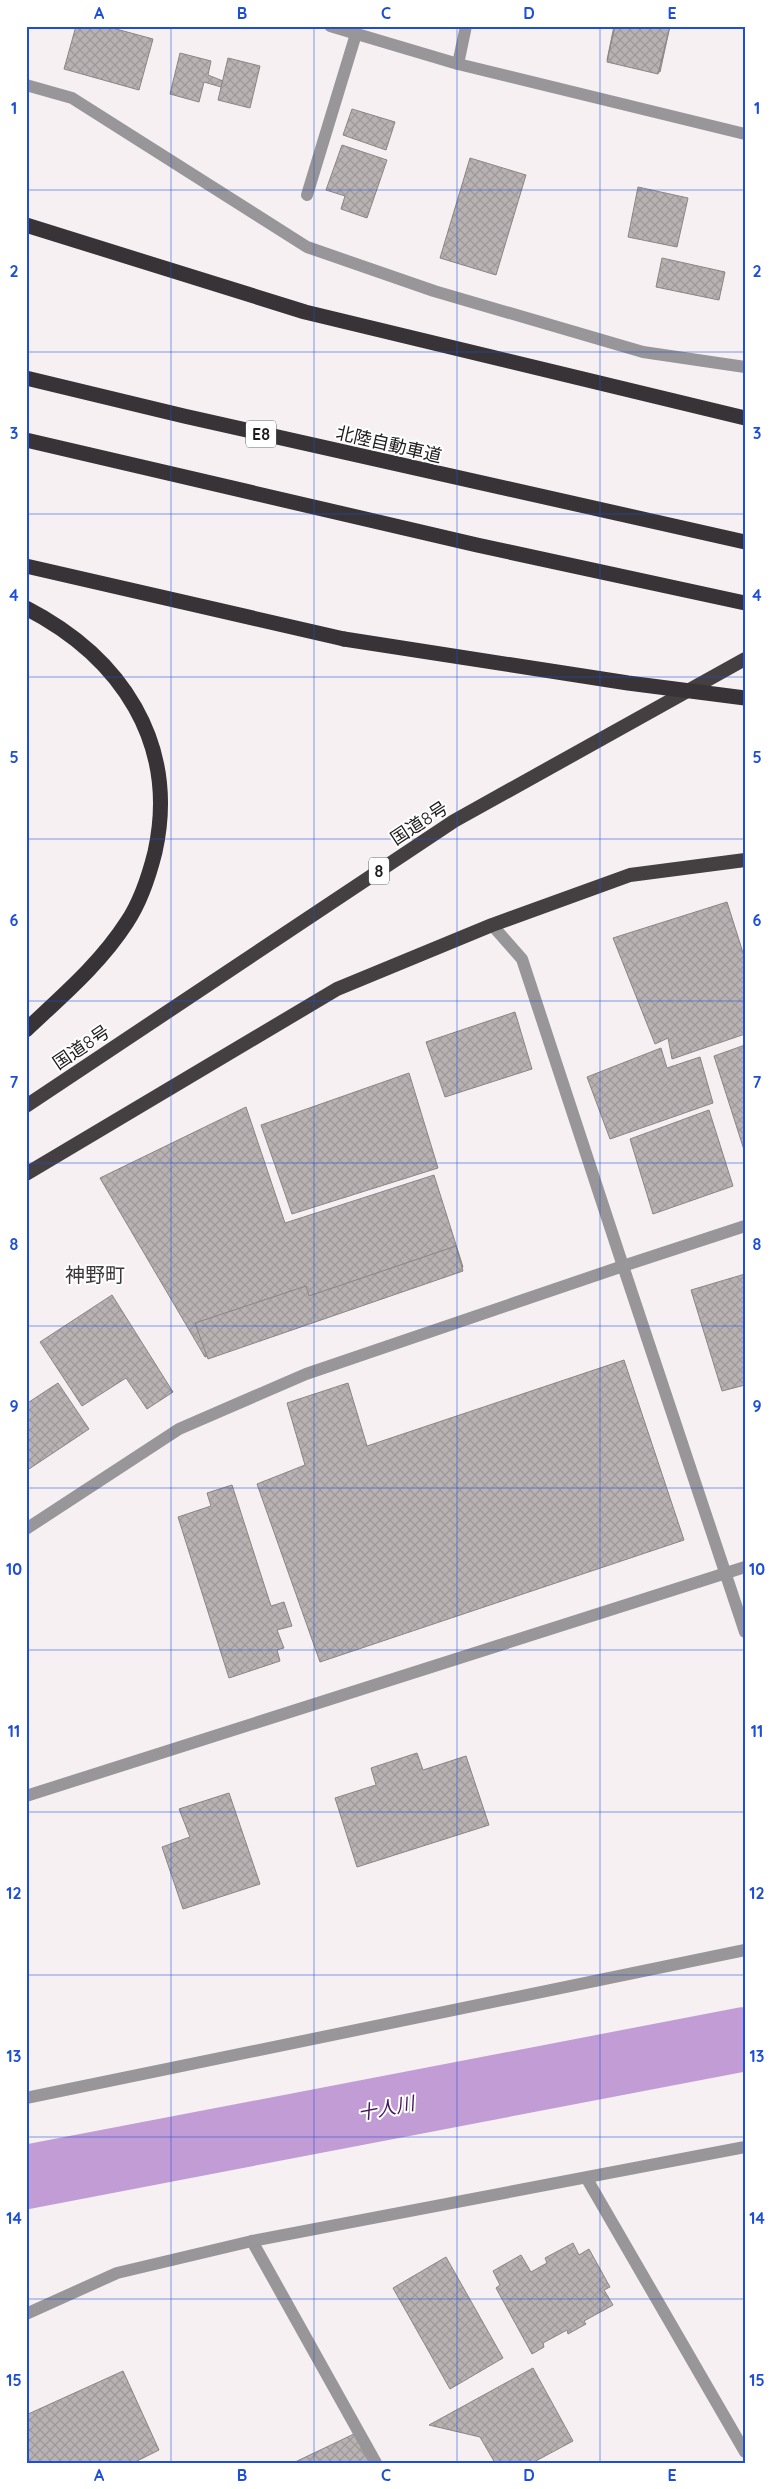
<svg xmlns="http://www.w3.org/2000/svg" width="771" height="2489" font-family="Quicksand,'Noto Sans JP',sans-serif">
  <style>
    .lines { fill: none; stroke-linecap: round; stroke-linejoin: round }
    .river { stroke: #c19cd5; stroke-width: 64 }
    .building { fill: url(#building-cross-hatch); stroke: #8b8585 }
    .minor { stroke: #989698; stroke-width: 12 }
    .tertiary { stroke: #989698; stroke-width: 12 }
    .trunk { stroke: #444042; stroke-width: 14 }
    .motorway { stroke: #373336; stroke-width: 15 }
    .motorway-bridge { stroke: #373336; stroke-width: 15 }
    .grid { fill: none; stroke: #1d4ed8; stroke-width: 1; stroke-opacity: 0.55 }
    .labels { text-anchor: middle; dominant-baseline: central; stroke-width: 4; stroke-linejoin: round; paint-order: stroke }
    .shield { fill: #fff; stroke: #626061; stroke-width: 1 }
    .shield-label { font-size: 16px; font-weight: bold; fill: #1f1c1d }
    .street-label { font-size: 18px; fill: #1f1c1d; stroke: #fff }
    .water-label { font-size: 19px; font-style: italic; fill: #47185c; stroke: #fff }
    .quarter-label { font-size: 20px; fill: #3c3739; stroke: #fff }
    .neatline { fill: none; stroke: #1d4ed8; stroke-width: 2 }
    .grid-label { font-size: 16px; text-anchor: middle; font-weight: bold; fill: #1d4ed8 }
  </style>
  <defs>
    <pattern id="building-cross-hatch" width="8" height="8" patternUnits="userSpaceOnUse" patternTransform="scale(1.25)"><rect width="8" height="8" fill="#b8b2b3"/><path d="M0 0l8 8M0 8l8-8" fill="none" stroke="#9e989a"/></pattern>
  </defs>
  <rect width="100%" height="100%" fill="#f6f0f2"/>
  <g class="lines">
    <path class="river" d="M 26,2177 L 745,2039"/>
  </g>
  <g class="building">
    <path d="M 76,26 L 105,26 L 153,39 L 139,90 L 64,69 Z"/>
    <path d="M 614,26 L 670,26 L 660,72 L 607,60 Z"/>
    <path d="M 615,26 L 670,26 L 658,74 L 607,62 Z"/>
    <path d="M 180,53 L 211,61 L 208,75 L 223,81 L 221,87 L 204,82 L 199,102 L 170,94 Z"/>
    <path d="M 228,58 L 260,66 L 250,108 L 218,100 Z"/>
    <path d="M 352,109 L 395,122 L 386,150 L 343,135 Z"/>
    <path d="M 342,145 L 387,160 L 367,218 L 341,209 L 345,196 L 326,190 Z"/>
    <path d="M 470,158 L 526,175 L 496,275 L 440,258 Z"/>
    <path d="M 638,187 L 688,198 L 677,247 L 628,237 Z"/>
    <path d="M 662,258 L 725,272 L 719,300 L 656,287 Z"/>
    <path d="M 727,902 L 745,959 L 745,1034 L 672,1059 L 668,1038 L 655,1044 L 613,938 Z"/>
    <path d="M 515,1012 L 532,1069 L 445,1097 L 426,1042 Z"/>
    <path d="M 745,1045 L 745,1153 L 714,1056 Z"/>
    <path d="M 661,1048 L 667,1068 L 700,1057 L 713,1103 L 610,1139 L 587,1077 Z"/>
    <path d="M 409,1073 L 438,1168 L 292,1214 L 261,1125 Z"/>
    <path d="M 246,1107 L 285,1223 L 434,1175 L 463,1267 L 205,1357 L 100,1178 Z"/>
    <path d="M 709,1110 L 733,1186 L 653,1214 L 630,1139 Z"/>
    <path d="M 456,1246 L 463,1271 L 208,1359 L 195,1323 L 306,1286 L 309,1296 Z"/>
    <path d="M 745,1274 L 745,1385 L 722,1391 L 691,1290 Z"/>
    <path d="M 112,1295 L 173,1392 L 147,1409 L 126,1378 L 82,1406 L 40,1342 Z"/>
    <path d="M 624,1360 L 684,1540 L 320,1662 L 257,1484 L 305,1465 L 287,1403 L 348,1383 L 367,1446 Z"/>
    <path d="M 58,1383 L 89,1429 L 26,1471 L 26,1404 Z"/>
    <path d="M 232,1485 L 271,1606 L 284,1602 L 292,1626 L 277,1630 L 284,1648 L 277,1650 L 280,1661 L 229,1678 L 178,1517 L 211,1506 L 207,1493 Z"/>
    <path d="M 417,1753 L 423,1770 L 466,1756 L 489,1825 L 357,1867 L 335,1798 L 376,1785 L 371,1768 Z"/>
    <path d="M 229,1793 L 260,1884 L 183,1909 L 162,1847 L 190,1837 L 179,1809 Z"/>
    <path d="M 573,2243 L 579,2255 L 589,2249 L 610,2287 L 604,2290 L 613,2305 L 584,2321 L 586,2324 L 568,2334 L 567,2330 L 543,2343 L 544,2347 L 532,2354 L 496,2288 L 500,2285 L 493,2271 L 521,2255 L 531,2272 L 547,2263 L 545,2258 Z"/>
    <path d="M 446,2257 L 503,2358 L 450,2389 L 393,2288 Z"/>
    <path d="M 533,2368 L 573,2441 L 532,2463 L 495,2463 L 480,2437 L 429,2425 Z"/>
    <path d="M 123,2371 L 159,2450 L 133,2463 L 26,2463 L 26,2415 Z"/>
    <path d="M 356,2433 L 370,2463 L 293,2463 Z"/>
  </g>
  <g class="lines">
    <g class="minor">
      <path d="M 458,64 L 466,26"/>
      <path d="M 26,85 L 72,98 L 307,247 L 434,291 L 643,352 L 745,367"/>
      <path d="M 307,195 L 356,34"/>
      <path d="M 492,925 L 522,959 L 623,1266 L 745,1226"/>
      <path d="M 26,1529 L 179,1429 L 306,1374 L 623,1266 L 745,1632"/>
      <path d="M 26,1796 L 745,1567"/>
      <path d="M 26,2098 L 745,1950"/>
      <path d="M 587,2179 L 745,2452"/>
      <path d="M 252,2241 L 376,2463"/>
      <path d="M 26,2314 L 117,2273 L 252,2241 L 745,2147"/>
    </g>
    <path class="tertiary" d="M 330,26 L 458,64 L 745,134"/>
    <g class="trunk">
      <path d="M 26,1106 L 454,821 L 745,659"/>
      <path d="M 26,1174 L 337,989 L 492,925 L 630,875 L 745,860"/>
    </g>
    <g class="motorway">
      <path d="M 26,225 L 305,312 L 745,418"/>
      <path d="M 26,378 L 184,416 L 745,542"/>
      <path d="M 26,440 L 477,545 L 745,603"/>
      <path d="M 26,566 L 344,639"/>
      <path d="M 26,608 C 121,657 179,743 155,852 C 149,876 141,901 127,922 C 100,964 62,996 26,1030"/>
    </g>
    <path class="motorway-bridge" d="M 344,639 L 628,683 L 745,698"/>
  </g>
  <path class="grid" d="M 171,26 L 171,2463M 314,26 L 314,2463M 457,26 L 457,2463M 600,26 L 600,2463M 26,190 L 745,190M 26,352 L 745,352M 26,514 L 745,514M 26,677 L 745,677M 26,839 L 745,839M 26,1001 L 745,1001M 26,1163 L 745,1163M 26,1326 L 745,1326M 26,1488 L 745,1488M 26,1650 L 745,1650M 26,1812 L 745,1812M 26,1975 L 745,1975M 26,2137 L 745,2137M 26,2299 L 745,2299"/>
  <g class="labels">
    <g class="shield">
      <rect x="246" y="420.5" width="30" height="27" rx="4"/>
      <rect x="369" y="857.5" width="20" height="27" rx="4"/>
    </g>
    <g class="shield-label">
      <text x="261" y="434">E8</text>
      <text x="379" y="871">8</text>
    </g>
    <g class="street-label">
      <text transform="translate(389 444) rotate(13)">北陸自動車道</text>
      <text transform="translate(419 823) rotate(-33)">国道8号</text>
      <text transform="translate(81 1047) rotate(-34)">国道8号</text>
    </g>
    <g class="water-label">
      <text transform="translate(386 2108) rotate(-11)">十人川</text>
    </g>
    <g class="quarter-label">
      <text x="95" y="1274">神野町</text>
    </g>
  </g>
  <rect width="771" height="2489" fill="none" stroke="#ffffff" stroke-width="55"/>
  <rect x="28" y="28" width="716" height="2434" class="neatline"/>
  <g class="grid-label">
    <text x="99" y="19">A</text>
    <text x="242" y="19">B</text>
    <text x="386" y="19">C</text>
    <text x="529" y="19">D</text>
    <text x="672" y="19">E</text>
    <text x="14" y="114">1</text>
    <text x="757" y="114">1</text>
    <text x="14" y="277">2</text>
    <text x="757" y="277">2</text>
    <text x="14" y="439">3</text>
    <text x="757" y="439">3</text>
    <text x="14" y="601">4</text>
    <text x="757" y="601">4</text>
    <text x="14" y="763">5</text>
    <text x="757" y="763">5</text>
    <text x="14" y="926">6</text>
    <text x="757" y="926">6</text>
    <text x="14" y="1088">7</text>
    <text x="757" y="1088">7</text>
    <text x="14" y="1250">8</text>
    <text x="757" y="1250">8</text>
    <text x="14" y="1412">9</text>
    <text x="757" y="1412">9</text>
    <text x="14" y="1575">10</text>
    <text x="757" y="1575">10</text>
    <text x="14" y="1737">11</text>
    <text x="757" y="1737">11</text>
    <text x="14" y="1899">12</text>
    <text x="757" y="1899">12</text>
    <text x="14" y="2062">13</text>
    <text x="757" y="2062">13</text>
    <text x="14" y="2224">14</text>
    <text x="757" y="2224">14</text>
    <text x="14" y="2386">15</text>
    <text x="757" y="2386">15</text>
    <text x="99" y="2481">A</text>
    <text x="242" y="2481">B</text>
    <text x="386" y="2481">C</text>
    <text x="529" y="2481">D</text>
    <text x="672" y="2481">E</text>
  </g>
</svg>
